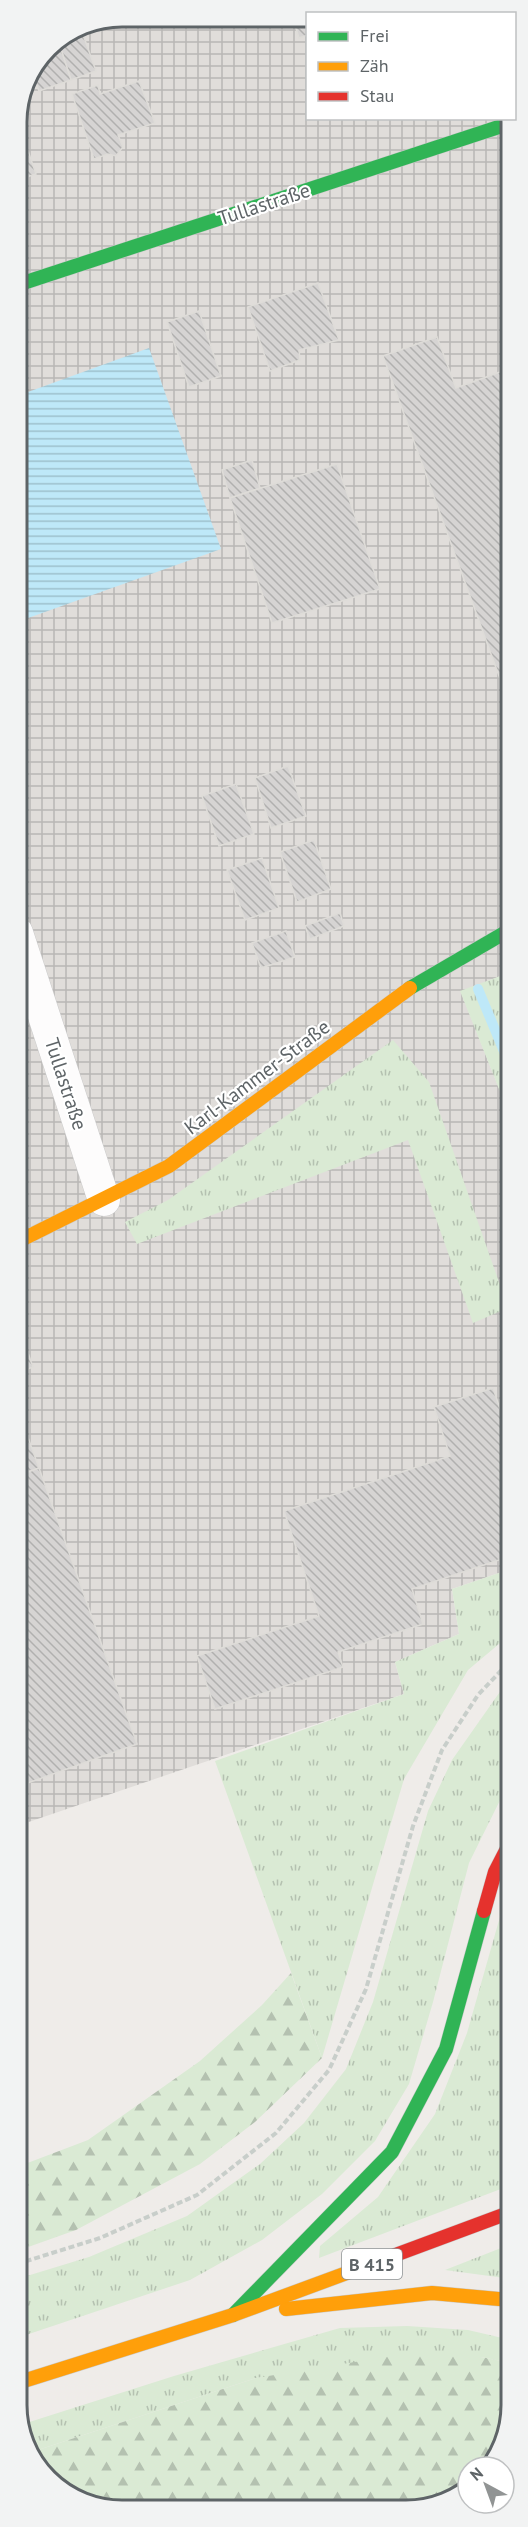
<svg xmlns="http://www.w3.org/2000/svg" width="528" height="2527" font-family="'PT Sans',sans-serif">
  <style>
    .industrial { fill: url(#industrial-grid) }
    .grass { fill: url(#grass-tufts) }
    .forest { fill: url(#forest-firs) }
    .water { fill: url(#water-rules) }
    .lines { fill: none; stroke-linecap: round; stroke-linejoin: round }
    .stream { stroke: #bee8f8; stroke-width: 10 }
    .building { fill: url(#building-back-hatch); stroke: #dedcd8; stroke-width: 1.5 }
    .street-casing { stroke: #cacaca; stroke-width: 33 }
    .fast-casing { stroke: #cacaca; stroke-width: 15 }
    .slow-casing { stroke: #cacaca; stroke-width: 15 }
    .jam-casing { stroke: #cacaca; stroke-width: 15 }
    .path { stroke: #c8ceca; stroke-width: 4; stroke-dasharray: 6 3; stroke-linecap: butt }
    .street { stroke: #fdfcfc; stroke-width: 32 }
    .fast { stroke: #30b455; stroke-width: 14 }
    .slow { stroke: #ff9f0a; stroke-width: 14 }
    .jam { stroke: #e5322d; stroke-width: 14 }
    .labels { text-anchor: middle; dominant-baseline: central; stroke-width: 4.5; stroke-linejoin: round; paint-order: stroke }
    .shield { fill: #fff; stroke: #8e9295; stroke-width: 1.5 }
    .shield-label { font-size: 18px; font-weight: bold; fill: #5e6467 }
    .street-label { font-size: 20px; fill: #5e6467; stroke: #fff }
    .rim { fill: none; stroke: #5e6467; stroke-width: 3 }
  </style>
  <defs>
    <pattern id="industrial-grid" width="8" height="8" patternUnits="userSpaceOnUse" patternTransform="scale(1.5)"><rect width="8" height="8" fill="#e0ddda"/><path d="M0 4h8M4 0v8" fill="none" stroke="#b9b7b5"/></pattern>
    <pattern id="grass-tufts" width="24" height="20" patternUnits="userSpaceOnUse" patternTransform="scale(1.5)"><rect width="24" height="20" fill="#daead4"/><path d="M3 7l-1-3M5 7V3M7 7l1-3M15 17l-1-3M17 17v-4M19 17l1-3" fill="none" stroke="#b4c1b0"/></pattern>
    <pattern id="forest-firs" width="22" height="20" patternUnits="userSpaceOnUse" patternTransform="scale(1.5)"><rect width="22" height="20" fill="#daead4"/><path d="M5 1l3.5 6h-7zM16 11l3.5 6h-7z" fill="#b4c1b0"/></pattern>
    <pattern id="water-rules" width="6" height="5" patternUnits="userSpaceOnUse" patternTransform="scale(1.5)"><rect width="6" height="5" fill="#bee8f8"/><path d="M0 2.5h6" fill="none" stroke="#9ec0cd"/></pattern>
    <pattern id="building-back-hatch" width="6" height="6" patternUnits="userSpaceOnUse" patternTransform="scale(1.5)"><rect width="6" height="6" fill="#d6d4d3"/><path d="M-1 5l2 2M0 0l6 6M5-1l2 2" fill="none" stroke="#b1b0af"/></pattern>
  </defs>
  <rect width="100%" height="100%" fill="#efece9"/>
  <path class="industrial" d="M 307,22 L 308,118 L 511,119 L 511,995 L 503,975 L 461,992 L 511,1119 L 511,1569 L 452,1589 L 459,1634 L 395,1662 L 404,1694 L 17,1826 L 17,115 L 48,47 L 82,24 Z"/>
  <g class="grass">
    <path d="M 503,975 L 511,995 L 511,1119 L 460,991 Z"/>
    <path d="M 393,1040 L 429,1082 L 508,1308 L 473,1323 L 408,1140 L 137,1244 L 125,1222 L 168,1200 Z"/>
    <path d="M 511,1569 L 511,1634 L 468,1670 L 404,1779 L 322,2058 L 215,1761 L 404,1694 L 395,1662 L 459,1634 L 452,1589 Z"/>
    <path d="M 511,1676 L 511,1778 L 469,1863 L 433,2002 L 409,2084 L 375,2141 L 322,2194 L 262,2240 L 190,2280 L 17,2338 L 17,2279 L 89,2257 L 187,2216 L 260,2164 L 304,2123 L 346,2069 L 373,2002 L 428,1811 L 452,1760 Z"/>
    <path d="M 511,1878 L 511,2185 L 319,2258 L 320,2246 L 378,2197 L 435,2114 L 467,2033 Z"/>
    <path d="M 511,2244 L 511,2279 L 445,2270 Z"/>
    <path d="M 407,2326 L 468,2330 L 511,2340 L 511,2363 L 481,2357 L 256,2378 L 32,2452 L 20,2425 L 174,2376 L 340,2328 Z"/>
  </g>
  <g class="forest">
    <path d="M 291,1973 L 322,2058 L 255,2122 L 200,2164 L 76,2230 L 17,2251 L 17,2167 L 88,2140 L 200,2061 L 262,2005 Z"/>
    <path d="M 398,2355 L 481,2357 L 511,2363 L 511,2412 L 488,2467 L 468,2467 L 468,2484 L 420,2510 L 101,2508 L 43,2475 L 32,2452 L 256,2378 Z"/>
  </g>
  <path class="water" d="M 149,348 L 221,549 L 17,622 L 17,396 Z"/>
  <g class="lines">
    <path class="stream" d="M 478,989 L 511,1068"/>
  </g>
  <g class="building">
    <path d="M 294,22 L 308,22 L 308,35 L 299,38 Z"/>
    <path d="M 80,26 L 96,71 L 71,80 L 58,40 Z"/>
    <path d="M 58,40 L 71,80 L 39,91 L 34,77 L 48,47 Z"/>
    <path d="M 139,81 L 155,123 L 118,135 L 123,147 L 116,156 L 108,154 L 94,159 L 72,94 L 98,85 L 100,94 Z"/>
    <path d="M 17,119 L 36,174 L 17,180 Z"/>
    <path d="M 318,283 L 339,340 L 299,350 L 300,360 L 270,371 L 248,307 Z"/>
    <path d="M 199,311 L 221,376 L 189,387 L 167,322 Z"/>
    <path d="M 437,337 L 456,388 L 511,368 L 511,709 L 383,356 Z"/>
    <path d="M 252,460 L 260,488 L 230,498 L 222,470 Z"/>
    <path d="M 337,464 L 380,589 L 272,623 L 230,498 Z"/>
    <path d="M 288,766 L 306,816 L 271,828 L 255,778 Z"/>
    <path d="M 236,784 L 254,834 L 219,846 L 202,796 Z"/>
    <path d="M 314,840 L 331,889 L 297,902 L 280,852 Z"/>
    <path d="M 262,858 L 279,908 L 245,920 L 227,870 Z"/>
    <path d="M 340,913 L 344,926 L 310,939 L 305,926 Z"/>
    <path d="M 286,931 L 295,957 L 261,968 L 252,943 Z"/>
    <path d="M 17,1322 L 33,1367 L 17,1373 Z"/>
    <path d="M 493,1388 L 511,1441 L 511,1556 L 412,1589 L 423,1624 L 338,1652 L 343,1667 L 215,1709 L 197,1656 L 319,1616 L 284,1511 L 450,1456 L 434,1407 Z"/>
    <path d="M 17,1407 L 39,1468 L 17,1476 Z"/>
    <path d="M 39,1468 L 137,1744 L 22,1785 L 17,1771 L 17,1476 Z"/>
  </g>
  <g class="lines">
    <defs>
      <path id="street" d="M 17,933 L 104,1200"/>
      <g id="fast">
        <path d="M 17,285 L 511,123"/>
        <path d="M 410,988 L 511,929"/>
        <path d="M 233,2315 L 392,2152 L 446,2049 L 484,1911"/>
      </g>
      <g id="slow">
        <path d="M 17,1242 L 169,1166 L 410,988"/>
        <path d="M 286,2309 L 432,2293 L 511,2300"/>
        <path d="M 17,2383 L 233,2315 L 363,2267"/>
      </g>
      <g id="jam">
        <path d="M 484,1911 L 495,1872 L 511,1841"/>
        <path d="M 363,2267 L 511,2212"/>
      </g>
    </defs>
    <use href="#street" class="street-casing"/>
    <use href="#fast" class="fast-casing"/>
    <use href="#slow" class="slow-casing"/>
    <use href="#jam" class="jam-casing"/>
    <path class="path" d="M 17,2264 L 100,2238 L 197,2195 L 276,2133 L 329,2070 L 366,1989 L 413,1826 L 442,1750 L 478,1695 L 511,1660"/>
    <use href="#street" class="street"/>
    <use href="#fast" class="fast"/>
    <use href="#slow" class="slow"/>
    <use href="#jam" class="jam"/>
  </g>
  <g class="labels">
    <rect class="shield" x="342" y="2249" width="60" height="30" rx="4.5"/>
    <g class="shield-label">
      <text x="372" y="2264">B 415</text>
    </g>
    <g class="street-label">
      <text transform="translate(264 204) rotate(-18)">Tullastraße</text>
      <text transform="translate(257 1077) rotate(-37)">Karl-Kammer-Straße</text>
      <text transform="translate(66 1084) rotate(72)">Tullastraße</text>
    </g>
  </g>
  <path d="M0 0H528V2527H0ZM122 27H406A95 95 0 0 1 501 122V2405A95 95 0 0 1 406 2500H122A95 95 0 0 1 27 2405V122A95 95 0 0 1 122 27Z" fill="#f2f3f3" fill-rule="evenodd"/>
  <path class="rim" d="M122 27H406A95 95 0 0 1 501 122V2405A95 95 0 0 1 406 2500H122A95 95 0 0 1 27 2405V122A95 95 0 0 1 122 27Z"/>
  <rect x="306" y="12" width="210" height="108" fill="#ffffff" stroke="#bfc1c2" stroke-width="1.5"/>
  <rect x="318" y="32" width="30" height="9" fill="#30b455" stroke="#bfc1c2" stroke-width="1.5"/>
  <text x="360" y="42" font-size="18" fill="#5e6467">Frei</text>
  <rect x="318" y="62" width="30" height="9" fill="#ff9f0a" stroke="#bfc1c2" stroke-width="1.5"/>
  <text x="360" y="72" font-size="18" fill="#5e6467">Zäh</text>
  <rect x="318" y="92" width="30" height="9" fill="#e5322d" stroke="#bfc1c2" stroke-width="1.5"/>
  <text x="360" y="102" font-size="18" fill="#5e6467">Stau</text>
  <g transform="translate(486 2485) rotate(319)"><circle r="28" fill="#ffffff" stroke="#bfc1c2" stroke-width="1.5"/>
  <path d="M0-4.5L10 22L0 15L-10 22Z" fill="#919494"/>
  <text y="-9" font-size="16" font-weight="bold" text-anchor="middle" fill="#5e6467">N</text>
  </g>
</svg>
